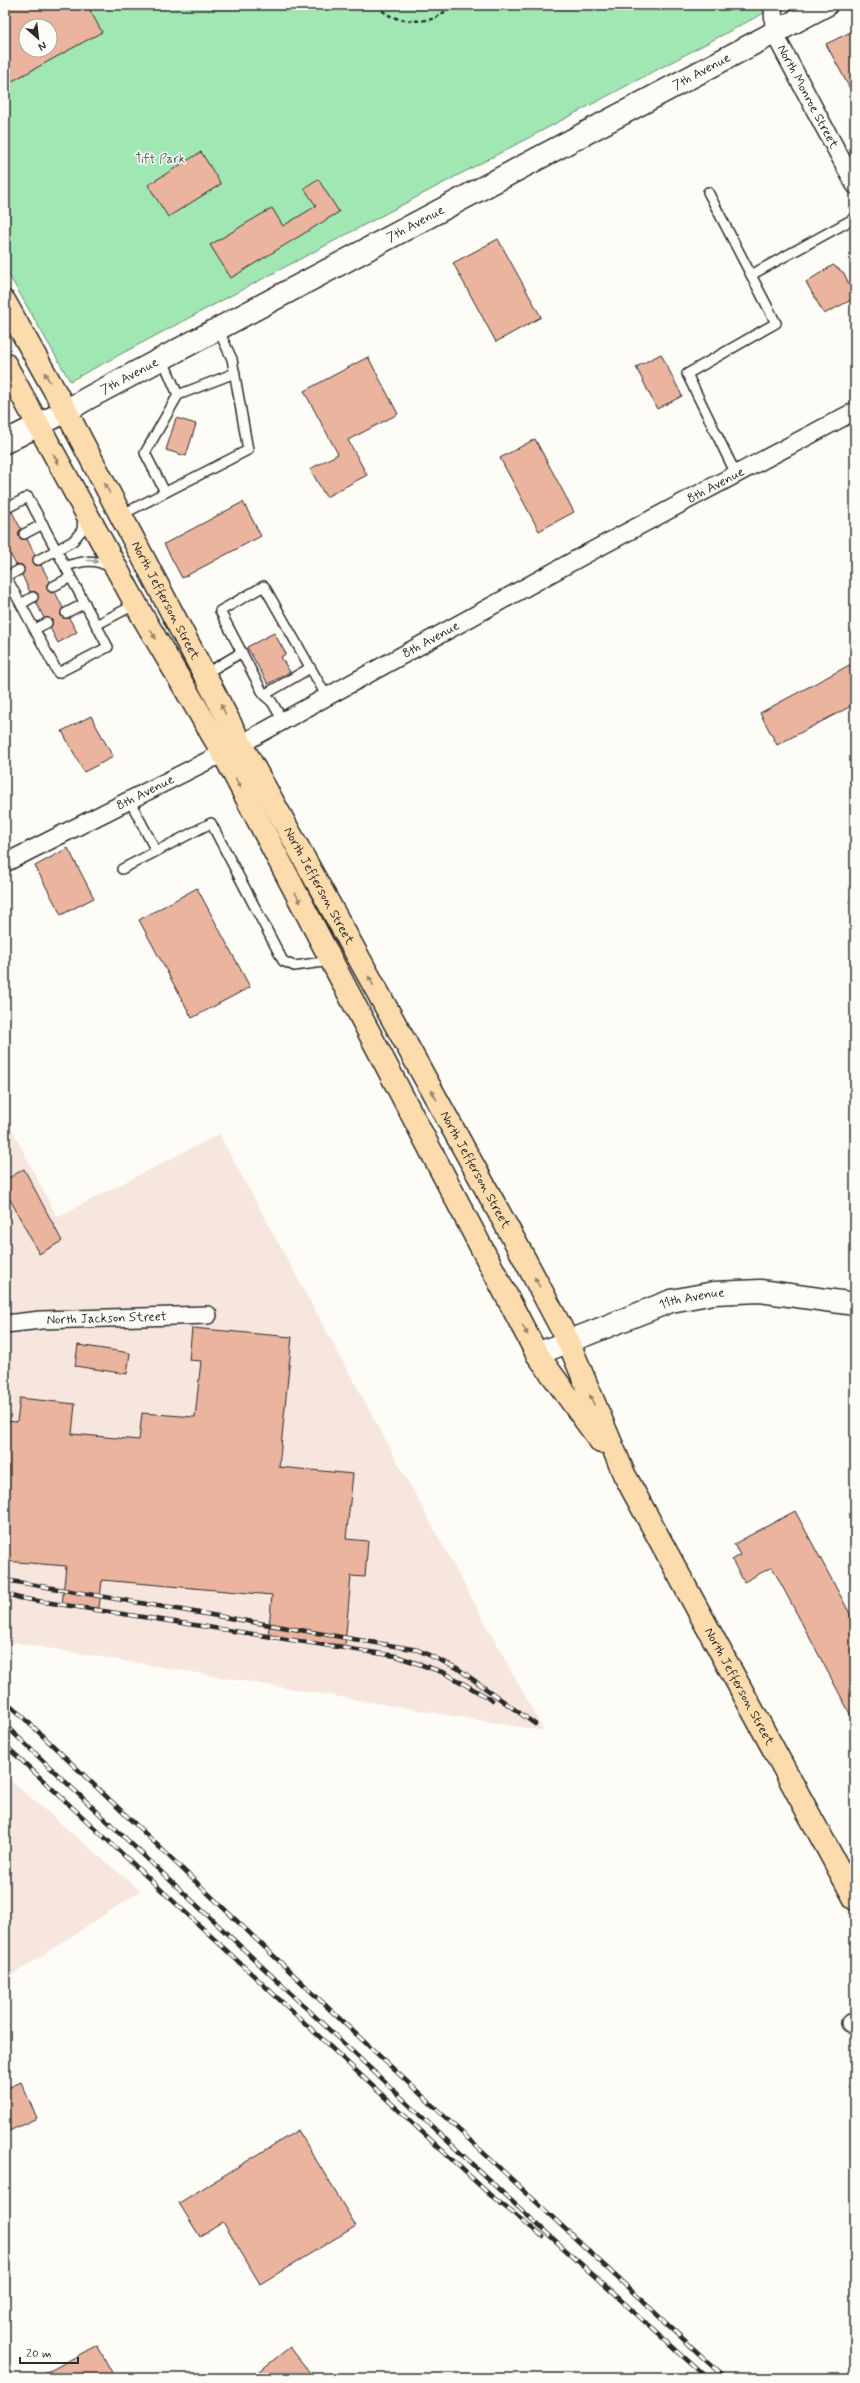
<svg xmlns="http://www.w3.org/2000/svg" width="860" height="2383" font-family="Mynerve,sans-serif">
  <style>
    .built { fill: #f7e6dd }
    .green { fill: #a1e7b4; stroke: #668970; fill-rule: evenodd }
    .building { fill: #eab49f; stroke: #2b2b2b; fill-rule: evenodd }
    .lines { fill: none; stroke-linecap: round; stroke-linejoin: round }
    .lane-casing { stroke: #2b2b2b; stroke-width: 12 }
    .street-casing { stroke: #2b2b2b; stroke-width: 20 }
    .secondary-casing { stroke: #2b2b2b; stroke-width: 25 }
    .primary-casing { stroke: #2b2b2b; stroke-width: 25 }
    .path { stroke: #2b2b2b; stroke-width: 2.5; stroke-dasharray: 4 3; stroke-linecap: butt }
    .lane { stroke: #fdfcf7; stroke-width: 9 }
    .street { stroke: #fdfcf7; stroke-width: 17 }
    .secondary { stroke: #fdfcf7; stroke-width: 22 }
    .primary { stroke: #fcdcac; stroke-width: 22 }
    .rail-casing { stroke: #2b2b2b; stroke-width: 4.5 }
    .rail { stroke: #fdfcf7; stroke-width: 3; stroke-dasharray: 9; stroke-linecap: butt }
    .oneway { fill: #94846c }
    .oneway2 { fill: #9e9e9b }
    .labels { text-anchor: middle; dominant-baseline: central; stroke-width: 3; stroke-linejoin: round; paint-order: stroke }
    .street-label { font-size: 13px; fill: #2b2b2b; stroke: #fdfcf7 }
    .park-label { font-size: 13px; fill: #485a4d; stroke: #fdfcf7 }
  </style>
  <rect width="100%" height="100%" fill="#fdfcf7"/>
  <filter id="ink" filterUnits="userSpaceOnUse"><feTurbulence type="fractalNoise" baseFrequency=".025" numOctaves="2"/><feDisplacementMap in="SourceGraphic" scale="8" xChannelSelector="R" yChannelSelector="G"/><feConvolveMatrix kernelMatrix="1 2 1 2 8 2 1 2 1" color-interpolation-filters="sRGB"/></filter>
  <g filter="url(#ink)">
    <g class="built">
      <path d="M 5,1116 L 57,1217 L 219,1134 L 544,1731 L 5,1641 Z"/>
      <path d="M 5,1776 L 140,1891 L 5,1980 Z"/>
    </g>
    <path class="green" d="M 5,5 L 779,5 L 70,381 L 5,268 ZM 26,26 L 50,26 L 50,50 L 26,50 Z"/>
    <g class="building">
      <path d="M 5,5 L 87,5 L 102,32 L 5,85 ZM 26,26 L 50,26 L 50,50 L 26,50 Z"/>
      <path d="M 855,30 L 855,98 L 826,44 Z"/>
      <path d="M 201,152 L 221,184 L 168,217 L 148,185 Z"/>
      <path d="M 318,179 L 339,212 L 231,278 L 210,245 L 272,208 L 283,226 L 316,206 L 304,188 Z"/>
      <path d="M 498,239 L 541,317 L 496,342 L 453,263 Z"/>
      <path d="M 833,265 L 844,273 L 855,298 L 824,314 L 806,282 Z"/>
      <path d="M 661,354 L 682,396 L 657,409 L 636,367 Z"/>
      <path d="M 368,357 L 398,414 L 348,440 L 367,475 L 326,497 L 310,469 L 338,454 L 304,391 Z"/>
      <path d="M 176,418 L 196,424 L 186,456 L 166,450 Z"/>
      <path d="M 535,439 L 574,512 L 539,531 L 500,458 Z"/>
      <path d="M 243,502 L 261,536 L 182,578 L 164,544 Z"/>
      <path d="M 12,512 L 21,529 L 19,536 L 21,539 L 27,539 L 35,555 L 33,562 L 35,565 L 41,565 L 50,582 L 47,584 L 47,589 L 51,593 L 55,592 L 63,608 L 61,615 L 63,618 L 69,618 L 77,632 L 58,643 L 50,628 L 52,620 L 44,618 L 36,602 L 38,594 L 36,592 L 30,592 L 22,575 L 24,568 L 22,565 L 16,565 L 5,544 L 5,515 Z"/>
      <path d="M 274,633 L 286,654 L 281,657 L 290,672 L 268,684 L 247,647 Z"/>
      <path d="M 855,662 L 855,704 L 777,745 L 760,713 Z"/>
      <path d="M 91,716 L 113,757 L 84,772 L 62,731 Z"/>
      <path d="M 68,848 L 94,898 L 61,915 L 35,866 Z"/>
      <path d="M 197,888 L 250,987 L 192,1018 L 139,920 Z"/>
      <path d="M 24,1169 L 62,1241 L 39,1254 L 5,1190 L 5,1180 Z"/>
      <path d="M 192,1328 L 292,1337 L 279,1467 L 353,1474 L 346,1539 L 368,1541 L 365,1577 L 351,1576 L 345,1645 L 268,1638 L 272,1595 L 102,1580 L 99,1608 L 62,1605 L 66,1566 L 5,1561 L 5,1421 L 17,1422 L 20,1398 L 75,1404 L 72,1434 L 139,1440 L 142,1413 L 195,1417 L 201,1361 L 189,1360 Z"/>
      <path d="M 78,1345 L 130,1353 L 127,1374 L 75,1366 Z"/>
      <path d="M 795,1511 L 855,1623 L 855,1723 L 772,1567 L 744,1582 L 732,1560 L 740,1555 L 734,1544 Z"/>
      <path d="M 21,2082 L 37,2118 L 5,2133 L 5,2089 Z"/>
      <path d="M 298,2130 L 356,2226 L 260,2284 L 223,2222 L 200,2237 L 179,2203 Z"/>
      <path d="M 97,2345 L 115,2378 L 37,2378 Z"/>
      <path d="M 290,2347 L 314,2378 L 251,2378 Z"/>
    </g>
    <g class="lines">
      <defs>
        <g id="lane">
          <path d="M 708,192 L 751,275"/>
          <path d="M 162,358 L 178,395 L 145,453 L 165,492"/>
          <path d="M 178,395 L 235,373"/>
          <path d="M 736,474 L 687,374 L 776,323 L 751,275 L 855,218"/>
          <path d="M 5,509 L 28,497 L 108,647 L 58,673 L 5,575"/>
          <path d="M 121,515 L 248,450 L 232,359 L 218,329"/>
          <path d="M 24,534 L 43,524"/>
          <path d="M 38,560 L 73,541 L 82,530 L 83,517"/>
          <path d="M 66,566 C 83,561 95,558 111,568"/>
          <path d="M 6,577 L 19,570"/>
          <path d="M 52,587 L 71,577"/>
          <path d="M 21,604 L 33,597"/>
          <path d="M 66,613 L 85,603"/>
          <path d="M 96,625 L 136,604"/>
          <path d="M 35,629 L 47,623"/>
          <path d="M 205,674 L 242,652"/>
          <path d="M 264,695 L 310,668"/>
          <path d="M 283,721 L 272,702 L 264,695 L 220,611 L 264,586 L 327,697"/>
          <path d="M 130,801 L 156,851"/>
          <path d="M 122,869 L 211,823 L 283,961 L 294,966 L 331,961"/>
        </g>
        <g id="street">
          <path id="s1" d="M 773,5 L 774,33 L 855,185"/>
          <path id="s2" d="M 5,863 L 241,744 L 586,554 L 855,411"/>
          <path id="s3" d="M 5,1324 L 41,1320 L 208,1315"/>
          <path d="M 850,2023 L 855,2022"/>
        </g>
        <g id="secondary">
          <path id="s4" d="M 5,442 L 66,411 L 88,398 L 826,5"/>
          <path id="s5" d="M 537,1354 L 671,1301 L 714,1293 L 760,1291 L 855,1304"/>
        </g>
        <g id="primary">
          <path id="s6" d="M 5,302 L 66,411 L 241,744 L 523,1256 L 568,1341 L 624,1474 L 855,1899"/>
          <path d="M 5,364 L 143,617 L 223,753 L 537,1354 L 601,1442"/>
        </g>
      </defs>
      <use href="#lane" class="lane-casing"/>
      <use href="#street" class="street-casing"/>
      <use href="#secondary" class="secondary-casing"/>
      <use href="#primary" class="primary-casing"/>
      <path class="path" d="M 378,5 C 387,21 415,23 432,19 C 439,17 447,10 453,5"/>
      <use href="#lane" class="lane"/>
      <use href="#street" class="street"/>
      <use href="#secondary" class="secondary"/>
      <use href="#primary" class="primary"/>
      <defs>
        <g id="rail">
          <path d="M 5,1580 L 418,1650 L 457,1668 L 535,1724"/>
          <path d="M 5,1593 L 19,1598 L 396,1656 L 445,1673 L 492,1700"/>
          <path d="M 5,1700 L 342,2021 L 725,2378"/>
          <path d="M 5,1725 L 506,2196 L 707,2378"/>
          <path d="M 5,1745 L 489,2194 L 542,2236"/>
        </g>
      </defs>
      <use href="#rail" class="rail-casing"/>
      <use href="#rail" class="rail"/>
    </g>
    <defs><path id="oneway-solid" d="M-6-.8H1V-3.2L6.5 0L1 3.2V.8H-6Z"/></defs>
    <g class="oneway">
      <use href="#oneway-solid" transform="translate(47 377) rotate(-119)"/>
      <use href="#oneway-solid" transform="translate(56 459) rotate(61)"/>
      <use href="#oneway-solid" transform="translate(107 488) rotate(-118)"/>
      <use href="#oneway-solid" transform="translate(153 634) rotate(60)"/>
      <use href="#oneway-solid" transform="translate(223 709) rotate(-118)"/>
      <use href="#oneway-solid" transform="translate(238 783) rotate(62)"/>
      <use href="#oneway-solid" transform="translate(298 898) rotate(62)"/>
      <use href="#oneway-solid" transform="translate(371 981) rotate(-119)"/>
      <use href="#oneway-solid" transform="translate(434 1095) rotate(-119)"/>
      <use href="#oneway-solid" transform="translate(537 1282) rotate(-118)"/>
      <use href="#oneway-solid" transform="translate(525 1330) rotate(62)"/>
      <use href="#oneway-solid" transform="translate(592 1400) rotate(-113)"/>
    </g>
    <use class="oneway2" href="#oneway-solid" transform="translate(93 561) rotate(7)"/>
  </g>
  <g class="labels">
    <g class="street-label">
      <text stroke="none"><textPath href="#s4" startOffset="789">7th Avenue</textPath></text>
      <text stroke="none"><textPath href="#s1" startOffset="100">North Monroe Street</textPath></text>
      <text stroke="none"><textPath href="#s4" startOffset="465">7th Avenue</textPath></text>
      <text stroke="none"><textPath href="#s4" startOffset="141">7th Avenue</textPath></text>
      <text stroke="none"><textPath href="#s2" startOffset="805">8th Avenue</textPath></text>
      <text stroke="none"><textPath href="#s6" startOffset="339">North Jefferson Street</textPath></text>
      <text stroke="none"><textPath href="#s2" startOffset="481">8th Avenue</textPath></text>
      <text stroke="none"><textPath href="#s2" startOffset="157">8th Avenue</textPath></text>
      <text stroke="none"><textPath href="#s6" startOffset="663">North Jefferson Street</textPath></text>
      <text stroke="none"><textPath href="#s6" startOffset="987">North Jefferson Street</textPath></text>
      <text stroke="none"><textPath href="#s5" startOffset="165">11th Avenue</textPath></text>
      <text stroke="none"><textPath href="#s3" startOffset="102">North Jackson Street</textPath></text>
      <text stroke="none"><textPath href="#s6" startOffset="1568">North Jefferson Street</textPath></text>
    </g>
    <g class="park-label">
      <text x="160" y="159">Tift Park</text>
    </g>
  </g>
  <rect width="860" height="2383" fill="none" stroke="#fdfcf7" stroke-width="20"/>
  <rect x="10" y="10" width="840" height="2363" fill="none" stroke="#2b2b2b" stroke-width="1.5" filter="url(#ink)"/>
  <g transform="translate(38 38) rotate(152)"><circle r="19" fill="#fdfcf7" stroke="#a9a8a5"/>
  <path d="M0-3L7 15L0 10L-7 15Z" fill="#2b2b2b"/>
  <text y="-6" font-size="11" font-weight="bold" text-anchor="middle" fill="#2b2b2b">N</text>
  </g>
  <path d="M20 2357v6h58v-6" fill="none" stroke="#2b2b2b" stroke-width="2"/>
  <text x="26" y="2357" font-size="12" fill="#2b2b2b" stroke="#fdfcf7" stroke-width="3" paint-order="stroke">20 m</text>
</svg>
